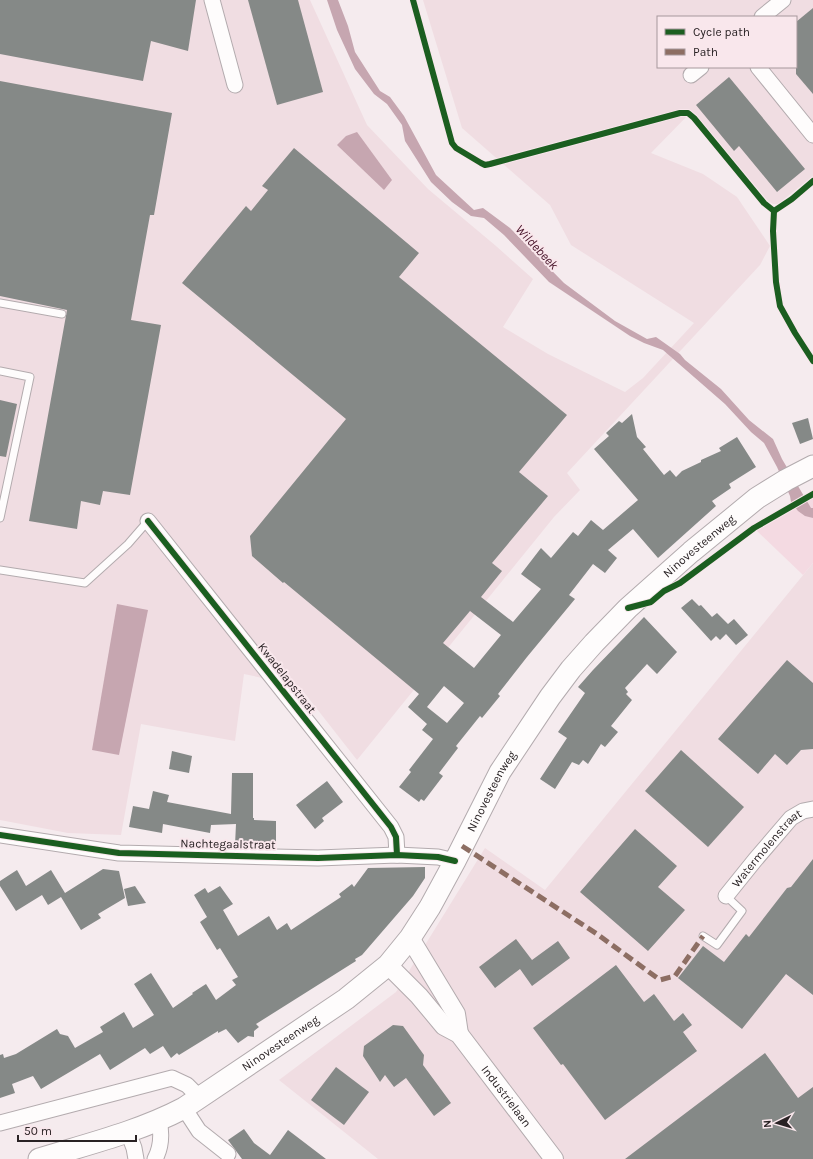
<svg xmlns="http://www.w3.org/2000/svg" width="813" height="1159" font-family="Karla,sans-serif">
  <style>
    .built { fill: #f0dde2; fill-rule: evenodd }
    .green { fill: #f4dae2 }
    .water { fill: #c6a6b0 }
    .building { fill: #858987; fill-rule: evenodd }
    .lines { fill: none; stroke-linecap: round; stroke-linejoin: round }
    .service-casing { stroke: #b3abae; stroke-width: 9 }
    .minor-casing { stroke: #b3abae; stroke-width: 17 }
    .tertiary-casing { stroke: #b3abae; stroke-width: 20 }
    .secondary-casing { stroke: #b3abae; stroke-width: 23 }
    .service { stroke: #fefcfc; stroke-width: 7 }
    .minor { stroke: #fefcfc; stroke-width: 15 }
    .tertiary { stroke: #fefcfc; stroke-width: 18 }
    .secondary { stroke: #fefcfc; stroke-width: 21 }
    .quiet { stroke: #8d6e63; stroke-width: 5; stroke-dasharray: 10 5; stroke-linecap: butt }
    .cycleway-casing { stroke: #f9e7ec; stroke-width: 8 }
    .cycleway { stroke: #1b5e20; stroke-width: 6 }
    .labels { text-anchor: middle; dominant-baseline: central; stroke-width: 4; stroke-linejoin: round; paint-order: stroke }
    .street-label { font-size: 12px; fill: #292224; stroke: #f9e7ec }
    .water-label { font-size: 13px; font-style: italic; fill: #471329; stroke: #f9e7ec }
  </style>
  <rect width="100%" height="100%" fill="#f5ebee"/>
  <g class="built">
    <path d="M 0,0 L 310,0 L 367,125 L 428,189 L 496,246 L 533,279 L 503,327 L 548,354 L 625,392 L 643,378 L 694,323 L 571,245 L 550,205 L 462,128 L 423,0 L 813,0 L 813,176 L 778,204 L 773,204 L 768,201 L 692,111 L 651,153 L 703,174 L 737,197 L 770,246 L 760,265 L 567,473 L 580,490 L 554,517 L 357,760 L 299,686 L 244,674 L 235,741 L 141,724 L 121,835 L 68,833 L 0,820 ZM 658,17 L 796,17 L 796,67 L 658,67 Z"/>
    <path d="M 813,563 L 813,1159 L 378,1159 L 279,1080 L 396,992 L 485,848 L 545,890 Z"/>
  </g>
  <path class="green" d="M 813,498 L 813,563 L 803,575 L 756,530 Z"/>
  <g class="water">
    <path d="M 327,0 L 338,0 L 348,26 L 355,52 L 380,91 L 390,97 L 404,116 L 436,175 L 474,210 L 483,208 L 510,228 L 564,283 L 615,321 L 647,339 L 656,337 L 680,354 L 685,360 L 721,389 L 749,420 L 773,439 L 782,459 L 811,508 L 813,508 L 813,518 L 805,516 L 798,511 L 791,502 L 790,496 L 777,467 L 764,443 L 751,432 L 725,404 L 663,350 L 644,343 L 630,336 L 549,282 L 504,235 L 484,218 L 471,216 L 452,202 L 431,182 L 405,141 L 402,125 L 387,104 L 374,94 L 355,69 L 337,30 Z"/>
    <path d="M 357,132 L 392,180 L 384,190 L 337,145 L 346,136 Z"/>
    <path d="M 117,604 L 148,610 L 119,755 L 92,750 Z"/>
  </g>
  <g class="building">
    <path d="M 0,0 L 196,0 L 188,51 L 151,41 L 143,81 L 0,54 Z"/>
    <path d="M 248,0 L 298,0 L 323,92 L 277,105 Z"/>
    <path d="M 813,8 L 813,94 L 796,74 L 796,22 Z"/>
    <path d="M 729,77 L 805,169 L 777,192 L 739,146 L 734,151 L 696,105 Z"/>
    <path d="M 0,81 L 172,113 L 154,215 L 150,215 L 131,320 L 161,325 L 130,495 L 103,491 L 100,505 L 81,501 L 77,529 L 29,521 L 67,310 L 0,296 Z"/>
    <path d="M 294,148 L 419,253 L 399,277 L 567,415 L 519,472 L 548,496 L 492,563 L 502,571 L 481,597 L 513,622 L 541,589 L 521,574 L 541,548 L 551,558 L 573,532 L 578,536 L 591,520 L 603,530 L 638,500 L 594,449 L 609,436 L 606,433 L 619,421 L 622,423 L 632,414 L 637,437 L 646,447 L 643,449 L 664,475 L 670,470 L 676,477 L 682,471 L 701,462 L 701,460 L 721,451 L 719,448 L 737,437 L 756,467 L 729,484 L 731,488 L 712,501 L 716,506 L 658,558 L 633,529 L 608,550 L 617,558 L 605,573 L 593,564 L 569,595 L 575,599 L 527,657 L 498,694 L 500,696 L 482,718 L 480,716 L 456,746 L 458,748 L 439,773 L 443,776 L 424,801 L 421,799 L 419,802 L 399,787 L 411,772 L 409,770 L 433,739 L 422,730 L 427,724 L 408,707 L 419,694 L 284,582 L 283,583 L 252,556 L 250,536 L 346,419 L 182,283 L 246,206 L 251,211 L 268,190 L 262,186 ZM 470,611 L 501,635 L 474,668 L 443,643 ZM 444,686 L 464,703 L 447,723 L 427,707 Z"/>
    <path d="M 0,400 L 17,404 L 6,457 L 0,456 Z"/>
    <path d="M 808,418 L 813,439 L 800,444 L 792,423 Z"/>
    <path d="M 692,599 L 699,606 L 701,605 L 712,617 L 717,613 L 728,624 L 734,619 L 748,635 L 736,645 L 726,634 L 720,640 L 716,636 L 711,641 L 681,608 Z"/>
    <path d="M 644,617 L 677,652 L 657,674 L 647,664 L 625,688 L 628,692 L 626,694 L 632,700 L 611,726 L 618,732 L 605,747 L 601,744 L 588,764 L 583,760 L 579,765 L 572,762 L 555,789 L 540,779 L 567,738 L 558,732 L 585,693 L 578,687 L 593,670 Z"/>
    <path d="M 787,660 L 813,683 L 813,749 L 801,750 L 787,765 L 775,754 L 758,774 L 718,739 Z"/>
    <path d="M 681,750 L 744,807 L 708,847 L 645,791 Z"/>
    <path d="M 172,751 L 192,756 L 189,773 L 169,769 Z"/>
    <path d="M 232,773 L 253,773 L 253,818 L 254,818 L 254,820 L 276,821 L 276,845 L 235,845 L 236,824 L 211,825 L 210,833 L 163,824 L 162,833 L 129,827 L 133,806 L 149,809 L 153,791 L 169,795 L 167,802 L 231,814 Z"/>
    <path d="M 327,781 L 343,802 L 322,818 L 324,821 L 315,829 L 296,805 Z"/>
    <path d="M 635,829 L 677,866 L 658,887 L 685,910 L 648,951 L 580,892 Z"/>
    <path d="M 813,859 L 813,995 L 786,974 L 742,1029 L 678,978 L 703,946 L 724,962 L 746,934 L 749,937 L 787,888 L 791,887 Z"/>
    <path d="M 425,867 L 425,878 L 413,896 L 362,955 L 355,959 L 356,961 L 256,1024 L 259,1027 L 254,1031 L 254,1037 L 248,1036 L 238,1043 L 226,1029 L 218,1033 L 218,1031 L 179,1055 L 177,1053 L 171,1058 L 163,1046 L 150,1054 L 145,1048 L 110,1070 L 100,1054 L 41,1089 L 33,1076 L 12,1084 L 15,1093 L 0,1098 L 0,1055 L 3,1054 L 4,1058 L 16,1054 L 57,1029 L 60,1034 L 68,1036 L 75,1048 L 103,1032 L 100,1027 L 124,1012 L 133,1028 L 154,1015 L 134,984 L 151,973 L 173,1008 L 193,994 L 192,993 L 206,984 L 216,1000 L 236,985 L 232,980 L 238,977 L 220,948 L 217,950 L 200,922 L 207,917 L 194,895 L 205,888 L 208,893 L 220,886 L 233,904 L 223,910 L 238,936 L 269,916 L 277,930 L 287,923 L 291,930 L 341,897 L 339,894 L 352,884 L 354,887 L 368,868 Z"/>
    <path d="M 103,869 L 119,871 L 125,898 L 98,914 L 101,918 L 81,930 L 61,897 L 48,905 L 42,895 L 16,911 L 0,886 L 0,881 L 17,870 L 26,886 L 51,870 L 65,893 Z"/>
    <path d="M 135,886 L 146,903 L 128,906 L 124,889 Z"/>
    <path d="M 516,939 L 532,960 L 558,941 L 570,958 L 532,986 L 520,969 L 495,988 L 479,967 Z"/>
    <path d="M 616,965 L 644,1002 L 654,994 L 674,1021 L 683,1013 L 692,1025 L 683,1032 L 697,1051 L 605,1120 L 563,1064 L 561,1065 L 533,1028 Z"/>
    <path d="M 393,1025 L 403,1026 L 424,1055 L 423,1065 L 451,1103 L 434,1116 L 406,1078 L 394,1087 L 385,1075 L 380,1082 L 363,1056 L 364,1046 Z"/>
    <path d="M 765,1053 L 798,1098 L 813,1087 L 813,1159 L 625,1159 Z"/>
    <path d="M 336,1067 L 369,1092 L 344,1125 L 311,1100 Z"/>
    <path d="M 244,1129 L 254,1143 L 270,1155 L 288,1130 L 326,1159 L 242,1159 L 228,1140 Z"/>
  </g>
  <g class="lines">
    <defs>
      <g id="service">
        <path d="M 0,303 L 62,314"/>
        <path d="M 0,371 L 30,377 L 0,518"/>
        <path d="M 0,570 L 85,583 L 128,544 L 148,521"/>
        <path d="M 703,936 L 717,945 L 742,911 L 726,896"/>
      </g>
      <g id="minor">
        <path d="M 212,0 L 235,85"/>
        <path d="M 762,17 L 783,0"/>
        <path d="M 758,67 L 813,135"/>
        <path d="M 691,75 L 701,67"/>
        <path d="M 148,521 L 391,827 L 396,837 L 397,855"/>
        <path d="M 0,835 L 119,853 L 318,858 L 397,855 L 438,857 L 455,861"/>
        <path id="s1" d="M 726,896 L 755,860 L 791,818 L 803,811 L 813,809"/>
        <path d="M 184,1108 L 199,1131 L 228,1154"/>
        <path d="M 0,1123 L 172,1078 L 187,1085 L 199,1097"/>
        <path d="M 128,1132 L 134,1148 L 136,1159"/>
        <path d="M 155,1159 C 162,1146 162,1134 159,1120"/>
      </g>
      <g id="tertiary">
        <path d="M 410,938 L 456,1014 L 459,1034"/>
        <path id="s2" d="M 388,965 L 419,996 L 444,1026 L 459,1034 L 554,1159"/>
      </g>
      <g id="secondary">
        <path id="s3" d="M 39,1159 C 88,1144 138,1132 184,1108 L 346,999 L 388,965 L 410,938 L 430,907 L 455,861 L 500,772 L 550,697 L 571,669 L 594,643 L 628,608 L 691,552 L 757,498 L 786,480 L 813,466"/>
      </g>
    </defs>
    <use href="#service" class="service-casing"/>
    <use href="#minor" class="minor-casing"/>
    <use href="#tertiary" class="tertiary-casing"/>
    <use href="#secondary" class="secondary-casing"/>
    <use href="#service" class="service"/>
    <use href="#minor" class="minor"/>
    <use href="#tertiary" class="tertiary"/>
    <use href="#secondary" class="secondary"/>
    <path class="quiet" d="M 462,846 L 597,934 L 660,980 L 675,976 L 703,936"/>
    <defs>
      <g id="cycleway">
        <path d="M 413,0 L 452,143 L 456,148 L 481,163 L 485,165 L 490,164 L 680,113 L 688,113 L 694,118 L 764,203 L 774,211 L 792,199 L 813,181"/>
        <path d="M 774,211 L 773,231 L 776,282 L 780,306 L 795,333 L 813,361"/>
        <path d="M 148,521 L 391,827 L 396,837 L 397,855"/>
        <path d="M 628,608 L 651,602 L 664,591 L 680,583 L 754,528 L 813,494"/>
        <path d="M 0,835 L 119,853 L 318,858 L 397,855 L 438,857 L 455,861"/>
      </g>
    </defs>
    <use href="#cycleway" class="cycleway-casing"/>
    <use href="#cycleway" class="cycleway"/>
  </g>
  <g class="labels">
    <g class="street-label">
      <text stroke="none"><textPath href="#s3" startOffset="930">Ninovesteenweg</textPath></text>
      <text transform="translate(287 678) rotate(52)">Kwadelapstraat</text>
      <text stroke="none"><textPath href="#s3" startOffset="606">Ninovesteenweg</textPath></text>
      <text transform="translate(228 844) rotate(1)">Nachtegaalstraat</text>
      <text stroke="none"><textPath href="#s1" startOffset="63">Watermolenstraat</textPath></text>
      <text stroke="none"><textPath href="#s3" startOffset="270">Ninovesteenweg</textPath></text>
      <text stroke="none"><textPath href="#s2" startOffset="178">Industrielaan</textPath></text>
    </g>
    <g class="water-label">
      <text transform="translate(537 247) rotate(47)">Wildebeek</text>
    </g>
  </g>
  <rect x="657" y="16" width="140" height="52" fill="#f9e7ec" stroke="#a6989c"/>
  <rect x="665" y="29" width="20" height="6" fill="#1b5e20" stroke="#a6989c"/>
  <text x="693" y="36" font-size="12" fill="#292224">Cycle path</text>
  <rect x="665" y="49" width="20" height="6" fill="#8d6e63" stroke="#a6989c"/>
  <text x="693" y="56" font-size="12" fill="#292224">Path</text>
  <g transform="translate(777 1123) rotate(265)" stroke="#f9e7ec" stroke-width="3" paint-order="stroke">
  <path d="M0-3L7 15L0 10L-7 15Z" fill="#292224"/>
  <text y="-6" font-size="11" font-weight="bold" text-anchor="middle" fill="#292224">N</text>
  </g>
  <path d="M18 1135v6h118v-6" fill="none" stroke="#292224" stroke-width="2"/>
  <text x="24" y="1135" font-size="12" fill="#292224" stroke="#f9e7ec" stroke-width="3" paint-order="stroke">50 m</text>
</svg>
